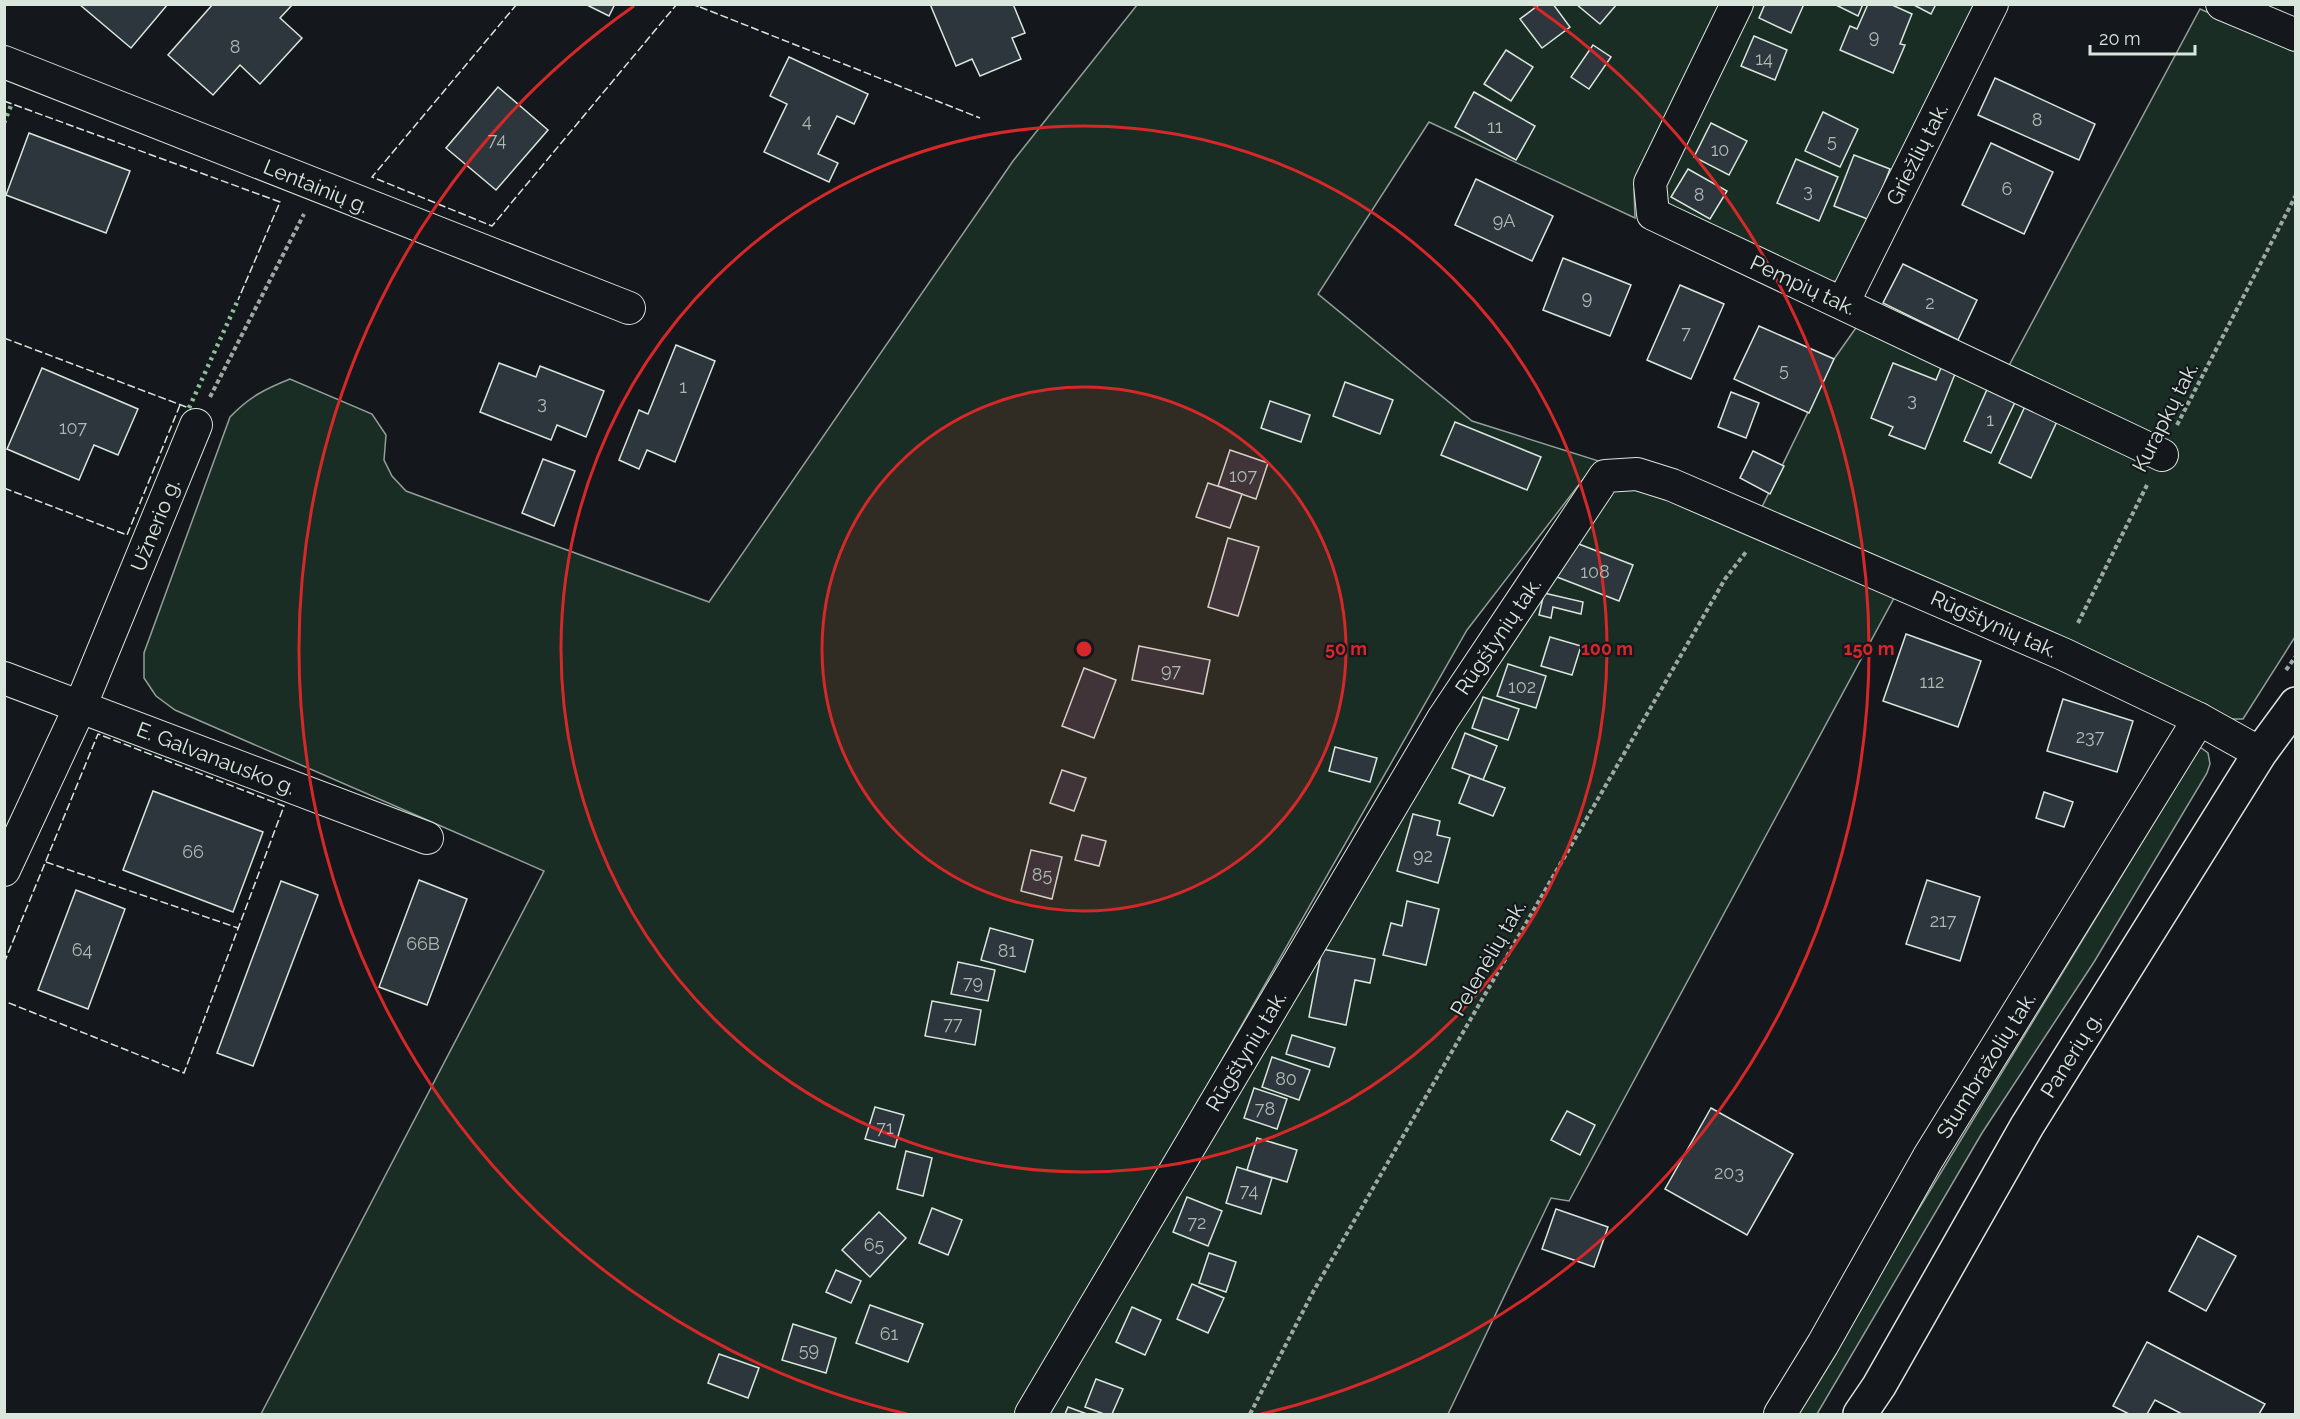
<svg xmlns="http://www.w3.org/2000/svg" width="2300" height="1419" font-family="Raleway,sans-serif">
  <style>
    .green { fill: #1a2d24; stroke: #939e99; stroke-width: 1.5 }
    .building { fill: #2c363c; stroke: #d8e6dc; stroke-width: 1.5 }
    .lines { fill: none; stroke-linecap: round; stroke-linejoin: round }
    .minor-casing { stroke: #d8e6dc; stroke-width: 34 }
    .primary-casing { stroke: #d8e6dc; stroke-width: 36 }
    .path { stroke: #9da8a2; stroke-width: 4; stroke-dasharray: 4.5 3; stroke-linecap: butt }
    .minor { stroke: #14181c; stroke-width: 32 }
    .primary { stroke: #14181c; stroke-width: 33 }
    .hedge { stroke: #8ac095; stroke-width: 4.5; stroke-dasharray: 3 4.5; stroke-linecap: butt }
    .fence { stroke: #d8e6dc; stroke-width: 1.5; stroke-dasharray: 8 3; stroke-linecap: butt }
    .ring { fill: none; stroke: #d62828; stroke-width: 3 }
    .labels { text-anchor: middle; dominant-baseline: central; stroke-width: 4.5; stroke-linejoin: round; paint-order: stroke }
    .number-label { font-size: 18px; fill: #adbab4 }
    .street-label { font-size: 21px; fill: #d8e6dc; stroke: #14181c }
    .centre { fill: #d62828; stroke: #14181c; stroke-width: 3 }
    .ring-label { font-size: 18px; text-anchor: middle; font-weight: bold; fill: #d62828; stroke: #14181c; stroke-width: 4.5; stroke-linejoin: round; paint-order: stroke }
  </style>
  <rect width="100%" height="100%" fill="#14181c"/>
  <g class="green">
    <path d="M 1137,5 L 1724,5 L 1634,189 L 1635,218 L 1429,122 L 1318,294 L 1472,421 L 1605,463 L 1591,469 L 1467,630 L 1020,1414 L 261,1414 L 544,871 L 175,710 L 156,696 L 144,678 L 144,653 L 230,417 C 249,397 265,389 290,379 L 372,414 L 386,435 L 384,460 L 392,476 L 406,491 L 709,602 L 1013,161 Z"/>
    <path d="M 1754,5 L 1983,5 L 1846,280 L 1829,282 L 1660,210 L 1657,188 Z"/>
    <path d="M 2200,9 L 2295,50 L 2295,637 L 2243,719 L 2229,719 L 1761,509 L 1834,359 L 1858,325 L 1998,386 Z"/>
    <path d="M 1620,485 L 1641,487 L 1894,598 L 1569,1201 L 1551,1198 L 1448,1414 L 1047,1414 L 1436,755 L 1601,495 Z"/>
    <path d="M 2200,747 L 2208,753 L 2210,764 L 2207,773 L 2094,962 L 1982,1133 L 1817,1414 L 1794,1414 Z"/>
  </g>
  <g class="building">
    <path d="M 79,4 L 168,4 L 131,48 Z"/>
    <path d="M 213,4 L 293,4 L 280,18 L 302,38 L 260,84 L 240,65 L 213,95 L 168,55 Z"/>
    <path d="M 585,4 L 615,4 L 609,16 Z"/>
    <path d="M 930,4 L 1013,4 L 1025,33 L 1012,38 L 1021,59 L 980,76 L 972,59 L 956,66 Z"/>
    <path d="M 1540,4 L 1553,4 L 1570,27 L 1542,48 L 1520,19 Z"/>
    <path d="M 1576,4 L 1617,4 L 1600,24 Z"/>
    <path d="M 1765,4 L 1804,4 L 1791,33 L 1759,18 Z"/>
    <path d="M 1834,4 L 1863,4 L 1858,16 Z"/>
    <path d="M 1868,4 L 1890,4 L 1912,14 L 1900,44 L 1905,45 L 1893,73 L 1840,50 L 1850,26 L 1857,29 Z"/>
    <path d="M 1912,4 L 1936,4 L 1931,14 Z"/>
    <path d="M 1754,36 L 1787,50 L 1775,80 L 1741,66 Z"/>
    <path d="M 1593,45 L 1611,57 L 1589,89 L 1571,77 Z"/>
    <path d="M 1506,50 L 1533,67 L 1511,101 L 1484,84 Z"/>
    <path d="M 789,57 L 868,94 L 854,124 L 837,116 L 818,154 L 838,163 L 829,182 L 764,152 L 787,104 L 770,96 Z"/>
    <path d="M 1995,78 L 2095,124 L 2079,160 L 1978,115 Z"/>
    <path d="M 498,87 L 548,130 L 496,190 L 446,148 Z"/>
    <path d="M 1474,92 L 1535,126 L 1516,160 L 1455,127 Z"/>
    <path d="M 1823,112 L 1858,129 L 1840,167 L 1805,151 Z"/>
    <path d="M 1711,123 L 1747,141 L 1729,175 L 1694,157 Z"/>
    <path d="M 29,133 L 130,171 L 106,233 L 6,195 Z"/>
    <path d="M 1991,143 L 2053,172 L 2024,234 L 1962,205 Z"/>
    <path d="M 1854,155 L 1890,169 L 1870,220 L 1834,206 Z"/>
    <path d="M 1796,159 L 1838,177 L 1819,221 L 1777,203 Z"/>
    <path d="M 1688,169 L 1727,191 L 1710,219 L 1671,197 Z"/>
    <path d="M 1476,179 L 1553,216 L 1532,261 L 1455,225 Z"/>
    <path d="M 1563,258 L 1631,285 L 1610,336 L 1543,310 Z"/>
    <path d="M 1903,264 L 1977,300 L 1958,340 L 1883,303 Z"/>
    <path d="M 1680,285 L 1724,304 L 1691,379 L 1647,360 Z"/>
    <path d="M 1759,326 L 1834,359 L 1809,413 L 1734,379 Z"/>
    <path d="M 676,345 L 715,361 L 675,462 L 647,450 L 639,469 L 619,460 L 639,410 L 648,414 Z"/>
    <path d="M 499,363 L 536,377 L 540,366 L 604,391 L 586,437 L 557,425 L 551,440 L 480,412 Z"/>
    <path d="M 1893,363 L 1936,380 L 1943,363 L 1957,369 L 1925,449 L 1889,435 L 1893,427 L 1871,418 Z"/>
    <path d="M 42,368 L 138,409 L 118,455 L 94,445 L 79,480 L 7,449 Z"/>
    <path d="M 1345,382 L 1393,400 L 1380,434 L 1333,416 Z"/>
    <path d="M 1989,385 L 2017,398 L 1991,453 L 1964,441 Z"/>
    <path d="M 1731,392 L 1759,403 L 1746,438 L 1718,427 Z"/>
    <path d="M 1270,401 L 1310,415 L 1301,442 L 1261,428 Z"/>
    <path d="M 2027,402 L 2059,417 L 2031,478 L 1999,463 Z"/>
    <path d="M 1455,422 L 1541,457 L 1527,490 L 1441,455 Z"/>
    <path d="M 1230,450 L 1268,463 L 1256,499 L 1218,486 Z"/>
    <path d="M 1753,451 L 1784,466 L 1770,494 L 1740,478 Z"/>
    <path d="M 543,459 L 575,471 L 554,526 L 522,513 Z"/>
    <path d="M 1208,483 L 1242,494 L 1230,528 L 1196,517 Z"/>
    <path d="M 1228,538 L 1259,547 L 1238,616 L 1208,607 Z"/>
    <path d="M 1571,541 L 1633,565 L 1619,601 L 1557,577 Z"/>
    <path d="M 1544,593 L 1583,602 L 1581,614 L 1553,607 L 1551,618 L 1539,615 Z"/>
    <path d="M 1906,634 L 1981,661 L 1958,727 L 1883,701 Z"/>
    <path d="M 1550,637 L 1581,646 L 1572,675 L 1541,666 Z"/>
    <path d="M 1139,646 L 1210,660 L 1203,694 L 1132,680 Z"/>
    <path d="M 1508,664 L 1546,676 L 1536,708 L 1497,696 Z"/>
    <path d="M 1084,668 L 1116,680 L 1094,738 L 1062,726 Z"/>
    <path d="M 1483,697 L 1519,709 L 1508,740 L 1472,728 Z"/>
    <path d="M 2063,699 L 2133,721 L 2117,772 L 2047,751 Z"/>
    <path d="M 1465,733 L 1497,746 L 1483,780 L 1452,768 Z"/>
    <path d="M 1335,747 L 1377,758 L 1370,782 L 1329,771 Z"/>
    <path d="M 1062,770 L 1086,778 L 1074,811 L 1050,803 Z"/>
    <path d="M 1470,775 L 1505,788 L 1493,816 L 1459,803 Z"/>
    <path d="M 153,791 L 263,832 L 233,912 L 123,870 Z"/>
    <path d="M 2044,792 L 2073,802 L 2064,827 L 2036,818 Z"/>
    <path d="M 1413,814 L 1440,821 L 1437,835 L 1450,838 L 1438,883 L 1397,871 Z"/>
    <path d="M 1082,835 L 1106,841 L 1099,866 L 1075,860 Z"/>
    <path d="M 1031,850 L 1062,857 L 1052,899 L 1021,891 Z"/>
    <path d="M 419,880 L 467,899 L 427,1005 L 379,987 Z"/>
    <path d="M 1927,880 L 1980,897 L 1960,961 L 1906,944 Z"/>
    <path d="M 281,881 L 318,895 L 253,1066 L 217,1053 Z"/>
    <path d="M 76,890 L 125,909 L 88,1009 L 38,990 Z"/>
    <path d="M 1407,901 L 1439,909 L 1426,965 L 1383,955 L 1391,923 L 1402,926 Z"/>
    <path d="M 990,928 L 1033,940 L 1025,972 L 981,960 Z"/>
    <path d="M 1322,949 L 1375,959 L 1370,983 L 1355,980 L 1346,1025 L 1309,1017 Z"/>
    <path d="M 958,962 L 995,970 L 988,1001 L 951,994 Z"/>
    <path d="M 932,1001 L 981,1010 L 975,1045 L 925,1036 Z"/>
    <path d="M 1292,1035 L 1335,1048 L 1329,1067 L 1286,1054 Z"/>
    <path d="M 1272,1057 L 1310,1070 L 1299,1100 L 1262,1087 Z"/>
    <path d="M 1254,1088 L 1287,1099 L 1277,1129 L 1244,1118 Z"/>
    <path d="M 875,1107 L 904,1115 L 895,1147 L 865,1139 Z"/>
    <path d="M 1711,1108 L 1793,1154 L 1747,1235 L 1665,1189 Z"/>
    <path d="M 1567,1111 L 1595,1125 L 1580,1155 L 1551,1140 Z"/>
    <path d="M 1257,1138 L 1297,1150 L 1287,1182 L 1247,1170 Z"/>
    <path d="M 906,1151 L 932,1158 L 923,1196 L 897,1189 Z"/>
    <path d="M 1237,1167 L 1272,1178 L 1261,1214 L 1226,1203 Z"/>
    <path d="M 1187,1197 L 1222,1211 L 1208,1246 L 1173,1232 Z"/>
    <path d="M 932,1208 L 962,1220 L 948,1255 L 919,1243 Z"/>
    <path d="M 1556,1209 L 1608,1227 L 1594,1267 L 1542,1249 Z"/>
    <path d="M 879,1212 L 906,1238 L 870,1277 L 842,1250 Z"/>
    <path d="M 2198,1236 L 2236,1256 L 2206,1311 L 2169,1291 Z"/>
    <path d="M 1209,1253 L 1236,1262 L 1226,1292 L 1199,1283 Z"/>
    <path d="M 836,1270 L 861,1281 L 851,1303 L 826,1292 Z"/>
    <path d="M 1192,1284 L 1224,1298 L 1208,1333 L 1177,1319 Z"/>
    <path d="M 870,1305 L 923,1324 L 908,1362 L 856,1343 Z"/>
    <path d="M 1132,1307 L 1161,1320 L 1145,1355 L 1116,1342 Z"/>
    <path d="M 793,1324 L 836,1338 L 826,1373 L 782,1360 Z"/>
    <path d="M 2147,1342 L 2265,1404 L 2259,1414 L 2182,1414 L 2155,1400 L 2147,1414 L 2129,1414 L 2113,1406 Z"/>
    <path d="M 719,1354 L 759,1368 L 748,1398 L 708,1383 Z"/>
    <path d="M 1096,1379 L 1123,1389 L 1112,1414 L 1104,1414 L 1085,1407 Z"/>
    <path d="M 1068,1407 L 1087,1414 L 1065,1414 Z"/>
  </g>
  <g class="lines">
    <defs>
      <g id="minor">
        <path d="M 1737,4 L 1650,183 L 1653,214 L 2162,455"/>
        <path d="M 2222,4 L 2296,35"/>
        <path d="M 4,62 L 629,308"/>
        <path d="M 1843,303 L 1992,4"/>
        <path d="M 4,678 L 427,838"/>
        <path d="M 4,870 L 80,707 L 196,425"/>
        <path d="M 1031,1414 L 1443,719 L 1605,476 L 1637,474 L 1672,485 L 2063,654 L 2199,719 L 2260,753"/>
        <path d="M 1780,1414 L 1823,1344 L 1928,1158 L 2199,719"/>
      </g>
      <path id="primary" d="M 1860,1414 L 1879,1386 L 2027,1126 L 2260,753 L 2296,704"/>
    </defs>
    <use href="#minor" class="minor-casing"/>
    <use href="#primary" class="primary-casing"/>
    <g class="path">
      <path d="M 210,397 L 304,214"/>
      <path d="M 2177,425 L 2296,195"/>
      <path d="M 2078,623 L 2147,485"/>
      <path d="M 2286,670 L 2296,656"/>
      <path d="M 1250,1414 L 1313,1292 L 1725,579 L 1746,552"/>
    </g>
    <use href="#minor" class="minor"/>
    <use href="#primary" class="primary"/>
    <g class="hedge">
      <path d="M 4,123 L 12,103"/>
      <path d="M 189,408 L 238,300"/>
    </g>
    <g class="fence">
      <path d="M 517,4 L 372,177 L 492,226 L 677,4"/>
      <path d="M 691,4 L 700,7 L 701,4"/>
      <path d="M 700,7 L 980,118"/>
      <path d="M 4,101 L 280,202 L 238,300"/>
      <path d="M 4,338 L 189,408"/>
      <path d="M 4,488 L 127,535 L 180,405"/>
      <path d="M 46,862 L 238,928"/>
      <path d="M 4,963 L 98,734 L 284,806 L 184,1073 L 4,1001"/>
    </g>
  </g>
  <circle cx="1084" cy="649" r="262" fill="#d62828" fill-opacity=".12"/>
  <g class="ring">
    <circle cx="1084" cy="649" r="262"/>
    <circle cx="1084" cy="649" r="523"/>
    <path d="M907 1414A785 785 0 0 1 634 6M1534 6A785 785 0 0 1 1261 1414"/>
  </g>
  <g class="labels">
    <g class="number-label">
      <text x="1874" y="36">9</text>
      <text x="235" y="46">8</text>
      <text x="1764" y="58">14</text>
      <text x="2037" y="119">8</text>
      <text x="807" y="120">4</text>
      <text x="1495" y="126">11</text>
      <text x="497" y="139">74</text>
      <text x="1832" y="140">5</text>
      <text x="1720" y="149">10</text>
      <text x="2007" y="188">6</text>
      <text x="1808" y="190">3</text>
      <text x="1699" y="194">8</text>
      <text x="1504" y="220">9A</text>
      <text x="1587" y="297">9</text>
      <text x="1930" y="302">2</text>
      <text x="1686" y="332">7</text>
      <text x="1784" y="369">5</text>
      <text x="683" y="386">1</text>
      <text x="1912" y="399">3</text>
      <text x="542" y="402">3</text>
      <text x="1990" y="419">1</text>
      <text x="73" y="427">107</text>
      <text x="1243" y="475">107</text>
      <text x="1595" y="571">108</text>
      <text x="1171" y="670">97</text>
      <text x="1932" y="681">112</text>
      <text x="1522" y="686">102</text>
      <text x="2090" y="736">237</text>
      <text x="193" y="851">66</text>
      <text x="1423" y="855">92</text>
      <text x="1042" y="874">85</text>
      <text x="1943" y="920">217</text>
      <text x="423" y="943">66B</text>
      <text x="82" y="949">64</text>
      <text x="1007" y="950">81</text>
      <text x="973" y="982">79</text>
      <text x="953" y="1023">77</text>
      <text x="1286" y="1078">80</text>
      <text x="1265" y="1108">78</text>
      <text x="885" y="1127">71</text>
      <text x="1729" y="1172">203</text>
      <text x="1249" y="1190">74</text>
      <text x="1197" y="1222">72</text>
      <text x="874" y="1244">65</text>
      <text x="889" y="1333">61</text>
      <text x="809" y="1349">59</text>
    </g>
    <g class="street-label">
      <text transform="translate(1917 154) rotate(-63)">Griežlių tak.</text>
      <text transform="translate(316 186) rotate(22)">Lentainių g.</text>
      <text transform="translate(1803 285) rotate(25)">Pempių tak.</text>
      <text transform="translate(2165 417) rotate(-63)">Kurapkų tak.</text>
      <text transform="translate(155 525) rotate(-68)">Užnerio g.</text>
      <text transform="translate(1994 624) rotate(24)">Rūgštynių tak.</text>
      <text transform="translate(1498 636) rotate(-56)">Rūgštynių tak.</text>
      <text transform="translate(216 758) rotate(21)">E. Galvanausko g.</text>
      <text transform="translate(1488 958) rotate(-60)">Pelenėlių tak.</text>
      <text transform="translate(1246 1051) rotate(-59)">Rūgštynių tak.</text>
      <text transform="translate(2071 1055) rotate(-58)">Panerių g.</text>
      <text transform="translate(1986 1065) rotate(-58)">Stumbražolių tak.</text>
    </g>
  </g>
  <circle cx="1084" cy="649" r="9" class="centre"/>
  <g class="ring-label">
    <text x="1346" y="655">50 m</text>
    <text x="1607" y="655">100 m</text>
    <text x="1869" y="655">150 m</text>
  </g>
  <rect width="2300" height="1419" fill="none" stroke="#d8e6dc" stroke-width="12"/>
  <path d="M2090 45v9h105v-9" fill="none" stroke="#d8e6dc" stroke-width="3"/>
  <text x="2099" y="45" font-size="18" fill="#d8e6dc" stroke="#14181c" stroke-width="4.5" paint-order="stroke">20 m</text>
</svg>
